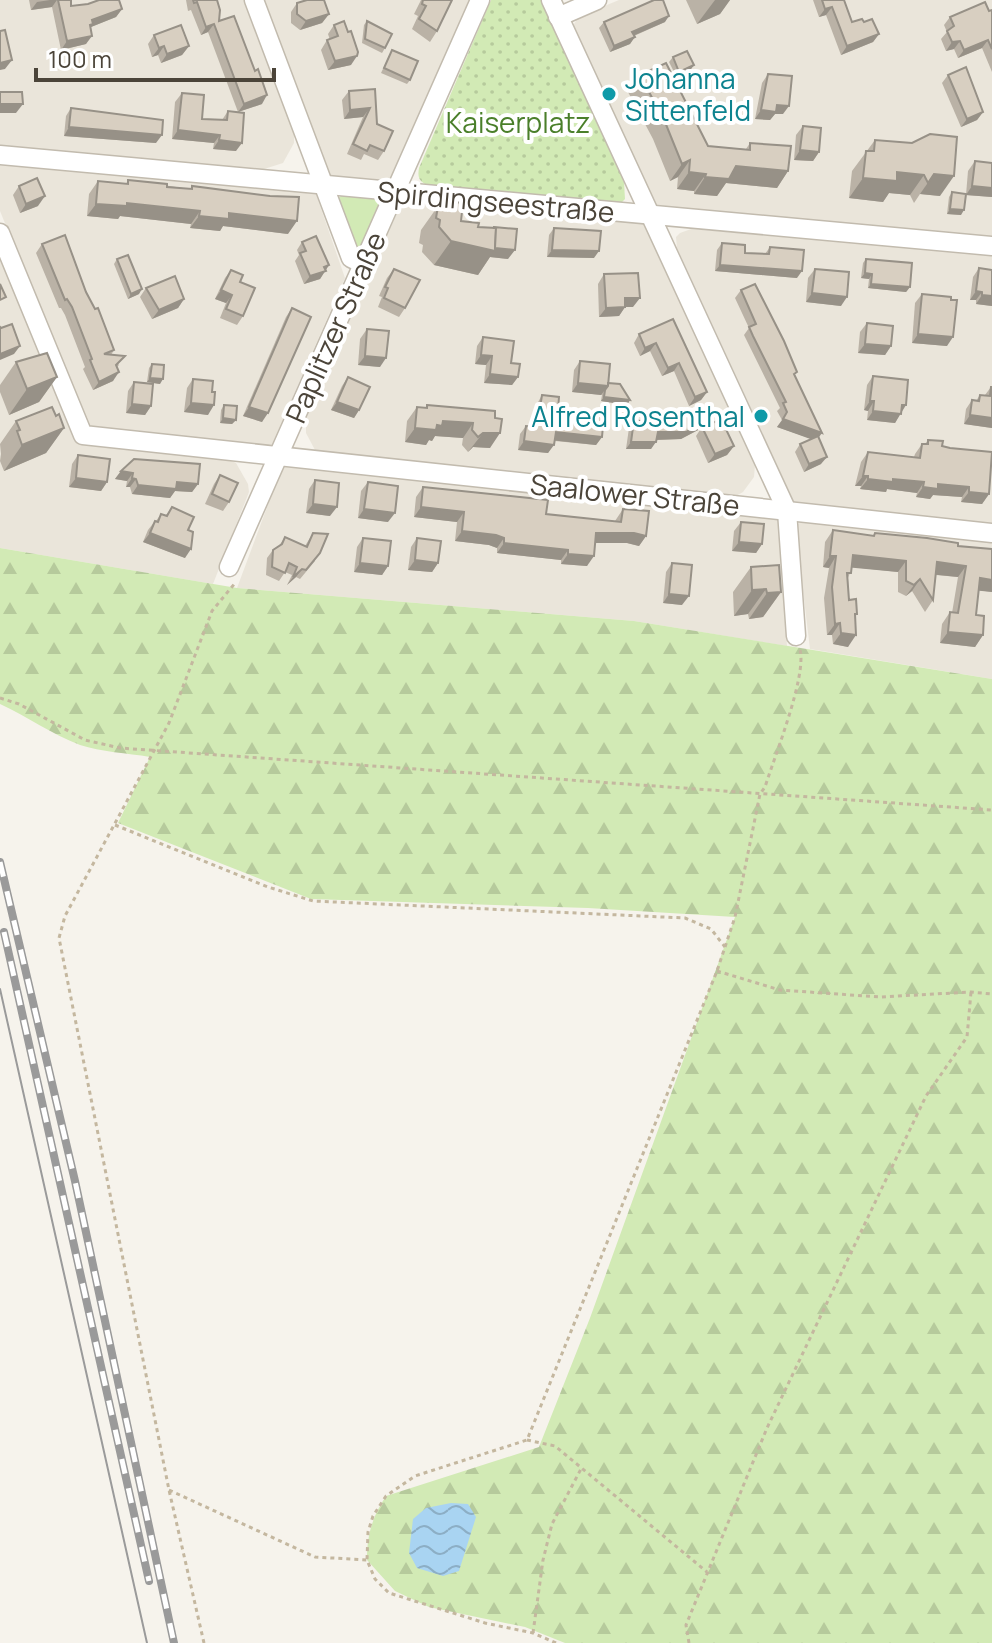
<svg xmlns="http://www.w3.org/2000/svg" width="992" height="1643" font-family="Manrope,sans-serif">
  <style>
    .residential { fill: #eae5da }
    .grass { fill: #d2eab5 }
    .forest { fill: url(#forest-firs) }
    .park { fill: url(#park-dots) }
    .water { fill: url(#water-waves) }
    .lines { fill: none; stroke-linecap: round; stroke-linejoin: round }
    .minor-casing { stroke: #c2bbae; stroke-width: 21 }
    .path { stroke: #c4b79f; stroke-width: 3; stroke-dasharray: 4 4; stroke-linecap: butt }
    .minor { stroke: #fff; stroke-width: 18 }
    .tram { stroke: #9a9a9a; stroke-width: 2 }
    .rail-casing { stroke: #9a9a9a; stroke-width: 8 }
    .rail { stroke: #fff; stroke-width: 5; stroke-dasharray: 15; stroke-linecap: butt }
    .wall { fill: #bab2a6 }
    .shaded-wall { fill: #979187 }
    .building { fill: #d8cfc1; stroke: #979187; stroke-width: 2 }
    .culture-dot { fill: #0f9aa8; stroke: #fff; stroke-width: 3 }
    .labels { text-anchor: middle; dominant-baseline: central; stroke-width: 8; stroke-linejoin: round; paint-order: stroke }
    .culture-label { font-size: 28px; fill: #0d838f; stroke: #fff; text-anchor: start }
    .park-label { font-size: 28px; fill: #4a7f2a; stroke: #fff }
    .street-label { font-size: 28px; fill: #4b4439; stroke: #fff }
  </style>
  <defs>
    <pattern id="forest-firs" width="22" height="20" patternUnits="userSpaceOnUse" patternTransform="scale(2)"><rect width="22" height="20" fill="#d2eab5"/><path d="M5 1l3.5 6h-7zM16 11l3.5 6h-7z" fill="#b6ca9c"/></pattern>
    <pattern id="park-dots" width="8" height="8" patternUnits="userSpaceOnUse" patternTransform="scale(2)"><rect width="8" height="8" fill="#d2eab5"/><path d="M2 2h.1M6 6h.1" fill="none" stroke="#b6ca9c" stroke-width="1.8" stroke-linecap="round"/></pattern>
    <pattern id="water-waves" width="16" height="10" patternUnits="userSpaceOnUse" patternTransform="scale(2)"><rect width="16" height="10" fill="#a9d4f2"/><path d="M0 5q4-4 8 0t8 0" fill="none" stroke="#8caec5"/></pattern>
  </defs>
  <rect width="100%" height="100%" fill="#f6f3ec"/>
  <g class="residential">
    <path d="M 0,0 L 244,0 L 294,131 L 294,143 L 283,163 L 261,170 L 0,147 Z"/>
    <path d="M 262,0 L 470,0 L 391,180 L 329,176 Z"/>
    <path d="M 619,0 L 992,0 L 992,239 L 660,207 L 654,202 L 573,26 L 578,17 Z"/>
    <path d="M 0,163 L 316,194 L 345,278 L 272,444 L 265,446 L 88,426 L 0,211 Z"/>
    <path d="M 402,202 L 642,223 L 647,227 L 755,465 L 754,477 L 743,492 L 736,496 L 321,453 L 315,450 L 306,433 L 306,417 Z"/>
    <path d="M 691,229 L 992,255 L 992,524 L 795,504 L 677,248 L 676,237 L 680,233 Z"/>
    <path d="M 0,254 L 76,437 L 228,459 L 236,463 L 248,484 L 249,492 L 213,584 L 0,548 Z"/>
    <path d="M 285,466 L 776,517 L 779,522 L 787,646 L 634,621 L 237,588 L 282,467 Z"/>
    <path d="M 803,521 L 992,540 L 992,679 L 810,649 L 796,533 L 798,524 Z"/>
  </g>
  <path class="grass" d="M 341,196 L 372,198 L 379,203 L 360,248 L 354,248 L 337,199 Z"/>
  <path class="forest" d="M 0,548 L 237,588 L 634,621 L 992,679 L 992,1643 L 565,1643 L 525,1627 L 429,1607 L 395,1591 L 367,1560 C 367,1535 372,1517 386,1496 L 539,1447 L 590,1318 L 735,917 L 588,908 L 311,899 L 118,823 L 150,757 C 127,753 101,752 80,745 C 51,734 28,717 0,704 Z"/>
  <path class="park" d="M 491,0 L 542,0 L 624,182 L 625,199 L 621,203 L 431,187 C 420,182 417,179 419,168 Z"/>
  <path class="water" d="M 451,1503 L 468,1504 L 476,1517 L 459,1571 L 443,1576 L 417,1568 L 409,1553 L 413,1519 L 426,1508 Z"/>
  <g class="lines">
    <defs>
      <g id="minor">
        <path d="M 254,0 L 351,258 L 363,264"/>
        <path d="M 551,0 L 787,511 L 796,636"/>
        <path d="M 558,17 L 597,0"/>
        <path d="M 0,155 L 992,246"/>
        <path d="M 0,233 L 83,435 L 992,533"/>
        <path d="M 229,567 L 480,0"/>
      </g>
    </defs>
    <use href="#minor" class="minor-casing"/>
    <g class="path">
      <path d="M 0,698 L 19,704 L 85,740 L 120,748 L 992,810"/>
      <path d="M 115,825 L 268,887 L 313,901 L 685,918 L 711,929 L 725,947"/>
      <path d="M 717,971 L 780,990 L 880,997 L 971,992 L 992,994"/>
      <path d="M 527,1440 L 555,1446 L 707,1572"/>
      <path d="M 169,1490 L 315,1557 L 367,1560"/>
      <path d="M 533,1633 L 543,1560 L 552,1524 L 582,1467"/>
      <path d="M 204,1643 L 169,1490 L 59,938 L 65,916 L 169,723 L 212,611 L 236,582"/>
      <path d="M 556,1643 L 533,1633 L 485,1623 L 389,1593 L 375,1579 L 367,1560 L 368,1532 L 373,1516 L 386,1496 L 415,1476 L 527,1440 L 717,971 L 735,917 L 760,794 L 765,787 C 774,758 807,676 800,650"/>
      <path d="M 689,1643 L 686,1625 L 767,1428 L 926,1096 L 967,1037 L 971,992"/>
    </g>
    <use href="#minor" class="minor"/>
    <path class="tram" d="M 0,989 L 147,1643"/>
    <defs>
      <g id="rail">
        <path d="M 0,862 L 75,1181 L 174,1643"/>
        <path d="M 4,932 L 149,1581"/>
      </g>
    </defs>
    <use href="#rail" class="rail-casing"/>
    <use href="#rail" class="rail"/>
  </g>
  <g class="wall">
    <path d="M 29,0 L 71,0 L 71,6 L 122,9 L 116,17 L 91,27 L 86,44 L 61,50 L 52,7 L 31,10 Z"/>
    <path d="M 186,0 L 217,0 L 219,21 L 262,104 L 238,112 L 236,151 L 213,149 L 214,143 L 172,139 L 175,102 L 182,93 L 202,119 L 222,120 L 228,111 L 238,112 L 208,32 L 201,35 L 191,10 L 188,11 Z"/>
    <path d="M 421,0 L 452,0 L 437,31 L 430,42 L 412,29 L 418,16 L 414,14 Z"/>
    <path d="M 686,0 L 730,0 L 720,14 L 697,24 Z"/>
    <path d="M 813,0 L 844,0 L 852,22 L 864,22 L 879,34 L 873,42 L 841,55 L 826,15 L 819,17 Z"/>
    <path d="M 297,3 L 329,14 L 322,23 L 300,30 L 291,23 L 291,12 Z"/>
    <path d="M 992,10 L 992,72 L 982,48 L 958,58 L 954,49 L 946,51 L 941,39 L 947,32 L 944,25 L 950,17 Z"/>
    <path d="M 367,21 L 385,48 L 382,53 L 362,43 L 364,25 Z"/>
    <path d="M 604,22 L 665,22 L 634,36 L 630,44 L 610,52 L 599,28 Z"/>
    <path d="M 334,25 L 348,32 L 351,65 L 328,70 L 321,50 L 327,40 L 330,40 L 328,34 Z"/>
    <path d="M 154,35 L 189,46 L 182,55 L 161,63 L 158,55 L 152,57 L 148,44 Z"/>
    <path d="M 392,50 L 410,80 L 407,84 L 381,73 Z"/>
    <path d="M 673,57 L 694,65 L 691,69 L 676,76 L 669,62 Z"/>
    <path d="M 768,74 L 783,114 L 775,114 L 770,120 L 755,119 L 762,83 Z"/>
    <path d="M 640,75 L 708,146 L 746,149 L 750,143 L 788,171 L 777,188 L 726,183 L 717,196 L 694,194 L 694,191 L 677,189 L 678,177 L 670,181 L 653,139 L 628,92 Z"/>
    <path d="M 948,75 L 983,112 L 977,120 L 961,127 L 942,83 Z"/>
    <path d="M 375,89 L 377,124 L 384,151 L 378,160 L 364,154 L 361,160 L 347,154 L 363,117 L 344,119 L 342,100 L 349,91 Z"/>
    <path d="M 71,108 L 156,143 L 64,136 L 66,116 Z"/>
    <path d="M 803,126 L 819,152 L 813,161 L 794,160 L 796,135 Z"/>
    <path d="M 875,140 L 912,143 L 940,196 L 920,194 L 914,203 L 910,195 L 889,193 L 883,202 L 849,198 L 852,171 Z"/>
    <path d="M 975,161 L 992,163 L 992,197 L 966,195 L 968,171 Z"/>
    <path d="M 128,180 L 190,189 L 192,186 L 288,234 L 223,226 L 220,231 L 190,228 L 191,224 L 120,216 L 118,219 L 87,216 L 89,194 L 98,181 L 126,184 Z"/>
    <path d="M 19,186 L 38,206 L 20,213 L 13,195 Z"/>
    <path d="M 952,192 L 961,215 L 947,214 L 949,197 Z"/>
    <path d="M 438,206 L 461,221 L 478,227 L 508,259 L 490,257 L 478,275 L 434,265 L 422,252 L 423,245 L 419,243 L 421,230 Z"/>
    <path d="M 554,228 L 594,258 L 547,257 L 549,235 Z"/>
    <path d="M 302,242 L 329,265 L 320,279 L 304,284 L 295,261 L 299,255 L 297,250 Z"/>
    <path d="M 722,243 L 745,253 L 765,254 L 770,247 L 797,278 L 715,271 L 717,250 Z"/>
    <path d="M 42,244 L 86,292 L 114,350 L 111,355 L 119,365 L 117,367 L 113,381 L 93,390 L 83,369 L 85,367 L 65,315 L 61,308 L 59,308 L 36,253 Z"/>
    <path d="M 117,259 L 139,294 L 128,299 L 114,264 Z"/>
    <path d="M 866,259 L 910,287 L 906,292 L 868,288 L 869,279 L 861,278 L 863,263 Z"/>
    <path d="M 979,268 L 992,306 L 976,304 L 976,300 L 970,300 L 973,277 Z"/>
    <path d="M 394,269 L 405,308 L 399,317 L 378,307 L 382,297 L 379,296 L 387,278 Z"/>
    <path d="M 815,269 L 841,306 L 806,302 L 808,278 Z"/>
    <path d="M 231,270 L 240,282 L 243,316 L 237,325 L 220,318 L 226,303 L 215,299 L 225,278 Z"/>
    <path d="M 604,274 L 633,307 L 625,307 L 619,316 L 599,317 L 598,284 Z"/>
    <path d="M 146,288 L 184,299 L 178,308 L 152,319 L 140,297 Z"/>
    <path d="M 741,290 L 795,376 L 818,438 L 821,464 L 804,472 L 795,452 L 800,444 L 812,439 L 777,427 L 782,420 L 777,411 L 780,408 L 744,335 L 749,328 L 735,298 Z"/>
    <path d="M 922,294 L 947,346 L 912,343 L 915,303 Z"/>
    <path d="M 292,308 L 262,422 L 243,416 L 286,317 Z"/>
    <path d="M 673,319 L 707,392 L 701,400 L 689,406 L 674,371 L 662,376 L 650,351 L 640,356 L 634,343 L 639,334 Z"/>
    <path d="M 867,323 L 891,346 L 885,355 L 858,353 L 860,332 Z"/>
    <path d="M 367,329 L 380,367 L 358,365 L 360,339 Z"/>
    <path d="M 483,337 L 511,363 L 518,377 L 512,385 L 484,383 L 486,365 L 475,364 L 477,346 Z"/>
    <path d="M 580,361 L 630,400 L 627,405 L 601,401 L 602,395 L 572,392 L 574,370 Z"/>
    <path d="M 16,362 L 57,377 L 39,402 L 9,415 L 0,392 L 0,385 Z"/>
    <path d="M 152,364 L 160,384 L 147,382 L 149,368 Z"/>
    <path d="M 873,376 L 902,410 L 895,423 L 867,420 L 868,411 L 864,410 L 867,385 Z"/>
    <path d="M 348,377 L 359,410 L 354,418 L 331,410 L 342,386 Z"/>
    <path d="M 193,379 L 208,415 L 184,412 L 187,388 Z"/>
    <path d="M 134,382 L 151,406 L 145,415 L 126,413 L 128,391 Z"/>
    <path d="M 991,387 L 992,428 L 964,424 L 966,409 L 972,400 L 976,401 L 980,395 L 985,395 Z"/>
    <path d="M 542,395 L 558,410 L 602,437 L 596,445 L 555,441 L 548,453 L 518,450 L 520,434 L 526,426 L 533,427 L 537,404 Z"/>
    <path d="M 224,405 L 236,420 L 232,424 L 220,423 L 221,410 Z"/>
    <path d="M 427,405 L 495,411 L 490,448 L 473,447 L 468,452 L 462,445 L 463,438 L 435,436 L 432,441 L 429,440 L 426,445 L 405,442 L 407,421 L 417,407 L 425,408 Z"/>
    <path d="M 56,416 L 64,428 L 46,453 L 4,471 L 0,461 L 1,454 L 0,444 L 16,421 Z"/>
    <path d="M 634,420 L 658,428 L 703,422 L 698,430 L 681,439 L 656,440 L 651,449 L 626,449 L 629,428 Z"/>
    <path d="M 702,427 L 734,446 L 727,455 L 708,463 L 696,436 Z"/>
    <path d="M 928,440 L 942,446 L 989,494 L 982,504 L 961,502 L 962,497 L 933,495 L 930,499 L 916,497 L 917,493 L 887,489 L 886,492 L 860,489 L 861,486 L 855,486 L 861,462 L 868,452 L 914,457 L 915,454 L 922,444 L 925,444 Z"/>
    <path d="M 78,455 L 107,482 L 101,491 L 69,487 L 72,464 Z"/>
    <path d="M 121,471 L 198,484 L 192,492 L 175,491 L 170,498 L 132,494 L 130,487 L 126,487 L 127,481 L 115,479 Z"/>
    <path d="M 220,475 L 229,502 L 223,511 L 205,504 L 214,484 Z"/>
    <path d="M 315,480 L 330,516 L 306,513 L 309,489 Z"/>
    <path d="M 368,482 L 388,522 L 358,518 L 361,491 Z"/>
    <path d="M 423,487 L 546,514 L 615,521 L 623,509 L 646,536 L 639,546 L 627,543 L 595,543 L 587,566 L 561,564 L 561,560 L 497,553 L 497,548 L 489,545 L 455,541 L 457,522 L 414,517 L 416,497 Z"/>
    <path d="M 172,507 L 188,530 L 185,558 L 143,542 L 148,530 L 155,521 L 156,521 L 161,514 L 166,515 Z"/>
    <path d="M 741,522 L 762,544 L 756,553 L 732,551 L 734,531 Z"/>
    <path d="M 833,530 L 873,536 L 875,533 L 958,546 L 992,592 L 978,590 L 976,615 L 983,635 L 975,647 L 940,643 L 942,624 L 950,612 L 952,613 L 958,577 L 936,575 L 933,600 L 925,612 L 912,591 L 906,596 L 898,592 L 898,572 L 852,567 L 848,578 L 849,600 L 857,614 L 855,617 L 848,647 L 833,644 L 832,635 L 827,635 L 824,598 L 829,568 L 823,567 L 825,542 Z"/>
    <path d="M 313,533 L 315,561 L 300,579 L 296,577 L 287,585 L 292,575 L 285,572 L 279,581 L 266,575 L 267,558 L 273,550 L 279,546 L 285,537 L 305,546 Z"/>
    <path d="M 363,538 L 388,566 L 382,575 L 354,572 L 357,547 Z"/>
    <path d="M 417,538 L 438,563 L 432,572 L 408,570 L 411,547 Z"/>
    <path d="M 672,563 L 682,605 L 663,603 L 666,572 Z"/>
    <path d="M 751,567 L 781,592 L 763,617 L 749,619 L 748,614 L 734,616 L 733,592 Z"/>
  </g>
  <g class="shaded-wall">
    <path d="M 50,0 L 57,0 L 52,7 L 31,10 L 37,2 Z"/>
    <path d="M 715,0 L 730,0 L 720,14 L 697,24 Z"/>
    <path d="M 832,7 L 826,15 L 819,17 L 825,9 Z"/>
    <path d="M 122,9 L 116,17 L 91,27 L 87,33 L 92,20 Z"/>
    <path d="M 329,14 L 322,23 L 300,30 L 306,21 Z"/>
    <path d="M 669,16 L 665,22 L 628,38 L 632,32 Z"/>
    <path d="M 214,24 L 208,32 L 201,35 L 206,27 Z"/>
    <path d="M 879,34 L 873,42 L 841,55 L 847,46 Z"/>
    <path d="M 92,36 L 86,44 L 61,50 L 67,41 Z"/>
    <path d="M 635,37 L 630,44 L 610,52 L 614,46 Z"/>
    <path d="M 988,40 L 982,48 L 958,58 L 964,50 Z"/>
    <path d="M 960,41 L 954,49 L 946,51 L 952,42 Z"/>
    <path d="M 164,46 L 158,55 L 152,57 L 159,48 Z"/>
    <path d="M 189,46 L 182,55 L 161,63 L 167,54 Z"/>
    <path d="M 357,56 L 351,65 L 328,70 L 335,61 Z"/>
    <path d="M 12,60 L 5,69 L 0,70 L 0,63 Z"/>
    <path d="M 694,65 L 691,69 L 676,76 L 679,72 Z"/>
    <path d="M 267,95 L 262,104 L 238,112 L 244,104 Z"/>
    <path d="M 0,104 L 23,104 L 16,113 L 0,113 Z"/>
    <path d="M 777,105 L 789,106 L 783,114 L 775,114 L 770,120 L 755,119 L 761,110 Z"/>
    <path d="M 370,108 L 363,117 L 344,119 L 350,110 Z"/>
    <path d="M 983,112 L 977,120 L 961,127 L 967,119 Z"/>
    <path d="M 69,127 L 162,135 L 156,143 L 64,136 Z"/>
    <path d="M 178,130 L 220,135 L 214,143 L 172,139 Z"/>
    <path d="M 219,140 L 242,143 L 236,151 L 213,149 Z"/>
    <path d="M 800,150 L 819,152 L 813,161 L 794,160 Z"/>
    <path d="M 690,160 L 678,177 L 670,181 L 682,164 Z"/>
    <path d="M 736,166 L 788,171 L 777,188 L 726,183 L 717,196 L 694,194 L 705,177 Z"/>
    <path d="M 689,172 L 706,174 L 694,191 L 677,189 Z"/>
    <path d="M 897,172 L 924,175 L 910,195 L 889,193 L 883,202 L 849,198 L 863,178 Z"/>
    <path d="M 934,174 L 954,176 L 940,196 L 920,194 Z"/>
    <path d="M 972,186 L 992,188 L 992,197 L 966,195 Z"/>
    <path d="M 45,196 L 38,206 L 20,213 L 26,204 Z"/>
    <path d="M 127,203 L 163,206 L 200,211 L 191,224 L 120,216 L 118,219 L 87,216 L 96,204 Z"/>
    <path d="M 950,209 L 964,210 L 961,215 L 947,214 Z"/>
    <path d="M 229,213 L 297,221 L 288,234 L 223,226 L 220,231 L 190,228 L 199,216 Z"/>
    <path d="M 451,241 L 492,248 L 515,250 L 508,259 L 490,257 L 478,275 L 434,265 Z"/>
    <path d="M 552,250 L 599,251 L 594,258 L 547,257 Z"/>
    <path d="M 329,265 L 320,279 L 304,284 L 310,276 Z"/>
    <path d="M 720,265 L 802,271 L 797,278 L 715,271 Z"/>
    <path d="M 865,273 L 872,274 L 869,279 L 861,278 Z"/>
    <path d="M 871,284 L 910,287 L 906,292 L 868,288 Z"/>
    <path d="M 142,289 L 139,294 L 128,299 L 131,294 Z"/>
    <path d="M 221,290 L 232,295 L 226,303 L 215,299 Z"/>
    <path d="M 976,291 L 982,292 L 976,300 L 970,300 Z"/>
    <path d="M 812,293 L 847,297 L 841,306 L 806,302 Z"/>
    <path d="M 982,295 L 992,296 L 992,306 L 976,304 Z"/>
    <path d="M 625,298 L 640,298 L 633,307 L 625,307 L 619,316 L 599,317 L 606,308 Z"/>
    <path d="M 184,299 L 178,308 L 152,319 L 159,310 Z"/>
    <path d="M 918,334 L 953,337 L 947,346 L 912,343 Z"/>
    <path d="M 656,343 L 650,351 L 640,356 L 645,348 Z"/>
    <path d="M 865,344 L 891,346 L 885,355 L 858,353 Z"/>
    <path d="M 20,346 L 14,354 L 0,360 L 0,354 Z"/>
    <path d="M 481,355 L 492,356 L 486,365 L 475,364 Z"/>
    <path d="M 365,356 L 386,358 L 380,367 L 358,365 Z"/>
    <path d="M 679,363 L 674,371 L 662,376 L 668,368 Z"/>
    <path d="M 119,372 L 113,381 L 93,390 L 99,382 Z"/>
    <path d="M 490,374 L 518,377 L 512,385 L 484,383 Z"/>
    <path d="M 57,377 L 39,402 L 9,415 L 27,389 Z"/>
    <path d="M 150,378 L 163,379 L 160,384 L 147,382 Z"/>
    <path d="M 578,383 L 608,386 L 601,395 L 572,392 Z"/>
    <path d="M 707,392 L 701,400 L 689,406 L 695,397 Z"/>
    <path d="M 604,397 L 630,400 L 627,405 L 601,401 Z"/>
    <path d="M 870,401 L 874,401 L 868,411 L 864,410 Z"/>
    <path d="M 337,402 L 359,410 L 354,418 L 331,410 Z"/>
    <path d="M 191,403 L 214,405 L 208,415 L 184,412 Z"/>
    <path d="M 132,404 L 151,406 L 145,415 L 126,413 Z"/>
    <path d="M 902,405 L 906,405 L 895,423 L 867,420 L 873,411 Z"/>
    <path d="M 249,407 L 268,413 L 262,422 L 243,416 Z"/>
    <path d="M 970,415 L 992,418 L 992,428 L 964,424 Z"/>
    <path d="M 223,418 L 236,420 L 232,424 L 220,423 Z"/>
    <path d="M 783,419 L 822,433 L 816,441 L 777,427 Z"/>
    <path d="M 443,421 L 473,423 L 463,438 L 435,436 L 432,441 L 429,440 L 426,445 L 405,442 L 415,428 L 437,425 Z"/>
    <path d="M 703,422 L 698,430 L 681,439 L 653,440 L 658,432 Z"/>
    <path d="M 64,428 L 46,453 L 4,471 L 22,445 Z"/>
    <path d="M 556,432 L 602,437 L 596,445 L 550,440 Z"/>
    <path d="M 483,433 L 500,433 L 490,448 L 473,447 L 468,452 Z"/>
    <path d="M 524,441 L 554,445 L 548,453 L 518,450 Z"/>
    <path d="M 631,442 L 656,442 L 651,449 L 626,449 Z"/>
    <path d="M 734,446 L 727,455 L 708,463 L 715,454 Z"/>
    <path d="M 827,457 L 821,464 L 804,472 L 809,464 Z"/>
    <path d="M 121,471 L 133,473 L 127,481 L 115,479 Z"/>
    <path d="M 863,476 L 868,476 L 861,486 L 855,486 Z"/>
    <path d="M 76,478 L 107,482 L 101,491 L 69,487 Z"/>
    <path d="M 132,478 L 136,479 L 130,487 L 126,487 Z"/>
    <path d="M 868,479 L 893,479 L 924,482 L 917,493 L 887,489 L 886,492 L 860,489 Z"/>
    <path d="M 177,482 L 198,484 L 192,492 L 175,491 L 170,498 L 132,494 L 138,485 Z"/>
    <path d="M 938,484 L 969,487 L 962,497 L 933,495 L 930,499 L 916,497 L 923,487 Z"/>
    <path d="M 969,492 L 989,494 L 982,504 L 961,502 Z"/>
    <path d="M 313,504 L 337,507 L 330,516 L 306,513 Z"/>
    <path d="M 421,507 L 464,512 L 457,522 L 414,517 Z"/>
    <path d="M 364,509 L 395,513 L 388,522 L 358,518 Z"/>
    <path d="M 462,531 L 496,535 L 504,538 L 497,548 L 489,545 L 455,541 Z"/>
    <path d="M 150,533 L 191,549 L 185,558 L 143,542 Z"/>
    <path d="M 596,533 L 634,533 L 646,536 L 639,546 L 627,543 L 589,543 Z"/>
    <path d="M 739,542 L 762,544 L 756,553 L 732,551 Z"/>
    <path d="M 504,543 L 568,550 L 561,560 L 497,553 Z"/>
    <path d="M 568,554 L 594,556 L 587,566 L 561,564 Z"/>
    <path d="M 853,555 L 906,561 L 898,572 L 845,567 Z"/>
    <path d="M 830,556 L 836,556 L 829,568 L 823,567 Z"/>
    <path d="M 415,560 L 438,563 L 432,572 L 408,570 Z"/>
    <path d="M 937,562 L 966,566 L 958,577 L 929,574 Z"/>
    <path d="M 360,563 L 388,566 L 382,575 L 354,572 Z"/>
    <path d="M 302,569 L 296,577 L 287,585 L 293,577 Z"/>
    <path d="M 980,578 L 992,580 L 992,592 L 972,590 Z"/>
    <path d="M 920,579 L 912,591 L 906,596 L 914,585 Z"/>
    <path d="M 766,589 L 748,614 L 734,616 L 752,590 Z"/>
    <path d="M 781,592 L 763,617 L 749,619 L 767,593 Z"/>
    <path d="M 669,594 L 689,596 L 682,605 L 663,603 Z"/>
    <path d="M 840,623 L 832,635 L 827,635 L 835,624 Z"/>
    <path d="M 948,632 L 983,635 L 975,647 L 940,643 Z"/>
    <path d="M 841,633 L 856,635 L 848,647 L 833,644 Z"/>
  </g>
  <g class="building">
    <path d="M 58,0 L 71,0 L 71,6 L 88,4 L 99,0 L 119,0 L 122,9 L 92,20 L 93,24 L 90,25 L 92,36 L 67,41 Z"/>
    <path d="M 193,0 L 217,0 L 220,10 L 219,21 L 234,16 L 255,71 L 258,69 L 267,95 L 244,104 L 214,24 L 206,27 L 197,2 L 194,3 Z"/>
    <path d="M 307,0 L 324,0 L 329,14 L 306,21 L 297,14 L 297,3 Z"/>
    <path d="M 423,0 L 452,0 L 437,31 L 419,19 L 426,6 L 422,4 Z"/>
    <path d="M 654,0 L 663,0 L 669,16 L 632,32 L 635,37 L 614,46 L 604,22 Z"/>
    <path d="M 822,0 L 844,0 L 852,22 L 862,19 L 864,22 L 872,19 L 879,34 L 847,46 L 832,7 L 825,9 Z"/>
    <path d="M 985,2 L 989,11 L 992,10 L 992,49 L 988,40 L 964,50 L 960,41 L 952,42 L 947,31 L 954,26 L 950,17 Z"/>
    <path d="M 344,21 L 348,32 L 351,31 L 358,52 L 357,56 L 335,61 L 327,40 L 338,36 L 334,25 Z"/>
    <path d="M 367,21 L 392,34 L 385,48 L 365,39 Z"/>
    <path d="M 181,25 L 189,46 L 167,54 L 164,46 L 159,48 L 154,35 Z"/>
    <path d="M 5,30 L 12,60 L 0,63 L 0,31 Z"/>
    <path d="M 392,50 L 418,61 L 410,80 L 384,68 Z"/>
    <path d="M 687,51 L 694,65 L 679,72 L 673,57 Z"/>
    <path d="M 666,63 L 708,146 L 750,150 L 750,143 L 791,146 L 788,171 L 736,166 L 729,179 L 705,177 L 706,174 L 689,172 L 690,160 L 682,164 L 665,122 L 640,75 Z"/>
    <path d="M 966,67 L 983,112 L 967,119 L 948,75 Z"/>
    <path d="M 768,74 L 792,76 L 789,106 L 777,105 L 776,112 L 761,110 Z"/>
    <path d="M 375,89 L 377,124 L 393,131 L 384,151 L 370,145 L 367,151 L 353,144 L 370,108 L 350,110 L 349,91 Z"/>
    <path d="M 0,92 L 22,92 L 23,104 L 0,104 Z"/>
    <path d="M 182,93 L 204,95 L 202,119 L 227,120 L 228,111 L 244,113 L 242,143 L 219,140 L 220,135 L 178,130 Z"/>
    <path d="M 71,108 L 163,120 L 162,135 L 69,127 Z"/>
    <path d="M 803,126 L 821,128 L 819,152 L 800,150 Z"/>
    <path d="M 930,134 L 957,137 L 954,176 L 934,174 L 928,183 L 924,175 L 897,172 L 897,181 L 863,178 L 866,151 L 874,151 L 875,140 L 912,143 Z"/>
    <path d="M 975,161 L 992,163 L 992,188 L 972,186 Z"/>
    <path d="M 37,178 L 45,196 L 26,204 L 19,186 Z"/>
    <path d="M 128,180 L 167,184 L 167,187 L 192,189 L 192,186 L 270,196 L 299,197 L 297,221 L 229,213 L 229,219 L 199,216 L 200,211 L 127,203 L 127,206 L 96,204 L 98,181 L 128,184 Z"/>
    <path d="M 952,192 L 966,194 L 964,210 L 950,209 Z"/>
    <path d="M 442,201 L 463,203 L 461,221 L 479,223 L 478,227 L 496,228 L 495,251 L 451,241 L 439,227 L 440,220 L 436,218 L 438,206 Z"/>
    <path d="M 494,227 L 517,229 L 515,250 L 495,248 L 496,228 L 494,228 Z"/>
    <path d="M 554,228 L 601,231 L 599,251 L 552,250 Z"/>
    <path d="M 65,235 L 86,292 L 95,309 L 98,308 L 114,350 L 104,354 L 125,356 L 116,365 L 119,372 L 99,382 L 90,360 L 92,359 L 72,307 L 67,299 L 65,300 L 42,244 Z"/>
    <path d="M 316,236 L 329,265 L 324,267 L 326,271 L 310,276 L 300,253 L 306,251 L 302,242 Z"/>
    <path d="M 722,243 L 745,245 L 745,253 L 769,254 L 770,247 L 804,250 L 802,271 L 720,265 Z"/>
    <path d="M 128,255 L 142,289 L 131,294 L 117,259 Z"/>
    <path d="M 866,259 L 912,263 L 910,287 L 871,284 L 872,274 L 865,273 Z"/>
    <path d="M 979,268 L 992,270 L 992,296 L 982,295 L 982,292 L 976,291 Z"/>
    <path d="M 394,269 L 420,280 L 405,308 L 384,298 L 388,288 L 385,287 Z"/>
    <path d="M 815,269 L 849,272 L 847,297 L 812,293 Z"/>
    <path d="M 231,270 L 243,275 L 240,282 L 255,288 L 243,316 L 226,309 L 232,295 L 221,290 Z"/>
    <path d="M 638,273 L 640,298 L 625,298 L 625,307 L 606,308 L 604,274 Z"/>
    <path d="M 175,276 L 184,299 L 159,310 L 146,288 Z"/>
    <path d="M 0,284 L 6,297 L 0,300 Z"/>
    <path d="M 755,284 L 784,341 L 797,372 L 794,374 L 822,433 L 783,419 L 787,412 L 783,403 L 786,402 L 753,336 L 749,327 L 756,324 L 741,290 Z"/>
    <path d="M 922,294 L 951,297 L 951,300 L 957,300 L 953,337 L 918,334 Z"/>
    <path d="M 292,308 L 311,317 L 268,413 L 249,407 Z"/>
    <path d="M 673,319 L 707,392 L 695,397 L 679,363 L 668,368 L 656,343 L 645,348 L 639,334 Z"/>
    <path d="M 867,323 L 893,326 L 891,346 L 865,344 Z"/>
    <path d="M 12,324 L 20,346 L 0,354 L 0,327 L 1,328 Z"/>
    <path d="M 367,329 L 389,331 L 386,358 L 365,356 Z"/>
    <path d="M 483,337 L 514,341 L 511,363 L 520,364 L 518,377 L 490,374 L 492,356 L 481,355 Z"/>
    <path d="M 47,353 L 57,377 L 27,389 L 16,362 Z"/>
    <path d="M 580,361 L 610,364 L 608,386 L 578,383 Z"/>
    <path d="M 152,364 L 164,365 L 163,379 L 150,378 Z"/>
    <path d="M 873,376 L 908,380 L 906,405 L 902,405 L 901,414 L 873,411 L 874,401 L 870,401 Z"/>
    <path d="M 348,377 L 370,387 L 359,410 L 337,402 Z"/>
    <path d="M 193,379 L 213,381 L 212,392 L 215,392 L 214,405 L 191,403 Z"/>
    <path d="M 134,382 L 153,384 L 151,406 L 132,404 Z"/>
    <path d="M 608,383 L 620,384 L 630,400 L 604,397 L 605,390 L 608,386 Z"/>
    <path d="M 991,387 L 992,387 L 992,418 L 970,415 L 972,400 L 979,401 L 980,395 L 990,396 Z"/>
    <path d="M 542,395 L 559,397 L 558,410 L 604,415 L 602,437 L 556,432 L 554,445 L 524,441 L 526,426 L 537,427 Z"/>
    <path d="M 224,405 L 237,406 L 236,420 L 223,418 Z"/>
    <path d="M 427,405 L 495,411 L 495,418 L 502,419 L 500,433 L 483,433 L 478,437 L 472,430 L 473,423 L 443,421 L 442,426 L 437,425 L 436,430 L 415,428 L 417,407 L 427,408 Z"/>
    <path d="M 52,407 L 56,416 L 59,414 L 64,428 L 22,445 L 17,431 L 20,430 L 16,421 Z"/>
    <path d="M 697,410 L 703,422 L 686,432 L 658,432 L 656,442 L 631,442 L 634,420 L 659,424 L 658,428 Z"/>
    <path d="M 717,421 L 719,425 L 723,423 L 734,446 L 715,454 L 702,427 Z"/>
    <path d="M 818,436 L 827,457 L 809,464 L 800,444 Z"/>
    <path d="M 928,440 L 943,441 L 942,446 L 950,448 L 992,452 L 989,494 L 969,492 L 969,487 L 938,484 L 938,489 L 923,487 L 924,482 L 893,479 L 893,482 L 868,479 L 868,476 L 863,476 L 868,452 L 920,458 L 922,444 L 928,444 Z"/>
    <path d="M 78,455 L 110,459 L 107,482 L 76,478 Z"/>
    <path d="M 134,459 L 200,464 L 198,484 L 177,482 L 176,489 L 138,485 L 136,479 L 132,478 L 133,473 L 121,471 Z"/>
    <path d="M 220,475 L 238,483 L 229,502 L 212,494 Z"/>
    <path d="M 315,480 L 339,483 L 337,507 L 313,504 Z"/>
    <path d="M 368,482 L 398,486 L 395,513 L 364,509 Z"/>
    <path d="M 423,487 L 548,500 L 546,514 L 621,522 L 623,509 L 649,511 L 646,536 L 634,533 L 596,533 L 594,556 L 568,554 L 568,550 L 504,543 L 504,538 L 496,535 L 462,531 L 464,512 L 421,507 Z"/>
    <path d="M 172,507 L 194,517 L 188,530 L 193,532 L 191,549 L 150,533 L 155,521 L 158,522 L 161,514 L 167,516 Z"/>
    <path d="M 741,522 L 764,524 L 762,544 L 739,542 Z"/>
    <path d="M 833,530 L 874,536 L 875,533 L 927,538 L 958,543 L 958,546 L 992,549 L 992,580 L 980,578 L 976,615 L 984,616 L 983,635 L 948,632 L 950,612 L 958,613 L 966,566 L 937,562 L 933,600 L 920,579 L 914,585 L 906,581 L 906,561 L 853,555 L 851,573 L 847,573 L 849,600 L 856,599 L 857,614 L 855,614 L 856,635 L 841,633 L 840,623 L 835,624 L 832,587 L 836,556 L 830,556 Z"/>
    <path d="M 313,533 L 328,534 L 320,553 L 306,570 L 302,569 L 293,577 L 297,567 L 289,563 L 285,573 L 272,567 L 273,550 L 282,544 L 285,537 L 307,547 Z"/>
    <path d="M 363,538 L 391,541 L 388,566 L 360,563 Z"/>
    <path d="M 417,538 L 441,541 L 438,563 L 415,560 Z"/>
    <path d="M 672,563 L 692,565 L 689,596 L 669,594 Z"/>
    <path d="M 779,565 L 781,592 L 767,593 L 766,589 L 752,590 L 751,567 Z"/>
  </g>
  <g class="culture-dot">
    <circle cx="609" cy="94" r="8"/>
    <circle cx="761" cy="416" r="8"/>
  </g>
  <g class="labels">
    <g class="culture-label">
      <text x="625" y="78">Johanna<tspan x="625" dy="32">Sittenfeld</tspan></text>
      <text x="745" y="416" text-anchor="end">Alfred Rosenthal</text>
    </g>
    <g class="park-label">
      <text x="518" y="122">Kaiserplatz</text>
    </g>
    <g class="street-label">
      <text transform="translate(496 201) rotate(5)">Spirdingseestraße</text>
      <text transform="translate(335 327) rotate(-66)">Paplitzer Straße</text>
      <text transform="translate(635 494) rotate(6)">Saalower Straße</text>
    </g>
  </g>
  <path d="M36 68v12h238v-12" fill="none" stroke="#4b4439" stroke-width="4"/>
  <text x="48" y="68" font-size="24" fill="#4b4439" stroke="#ffffff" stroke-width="6" paint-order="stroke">100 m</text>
</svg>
